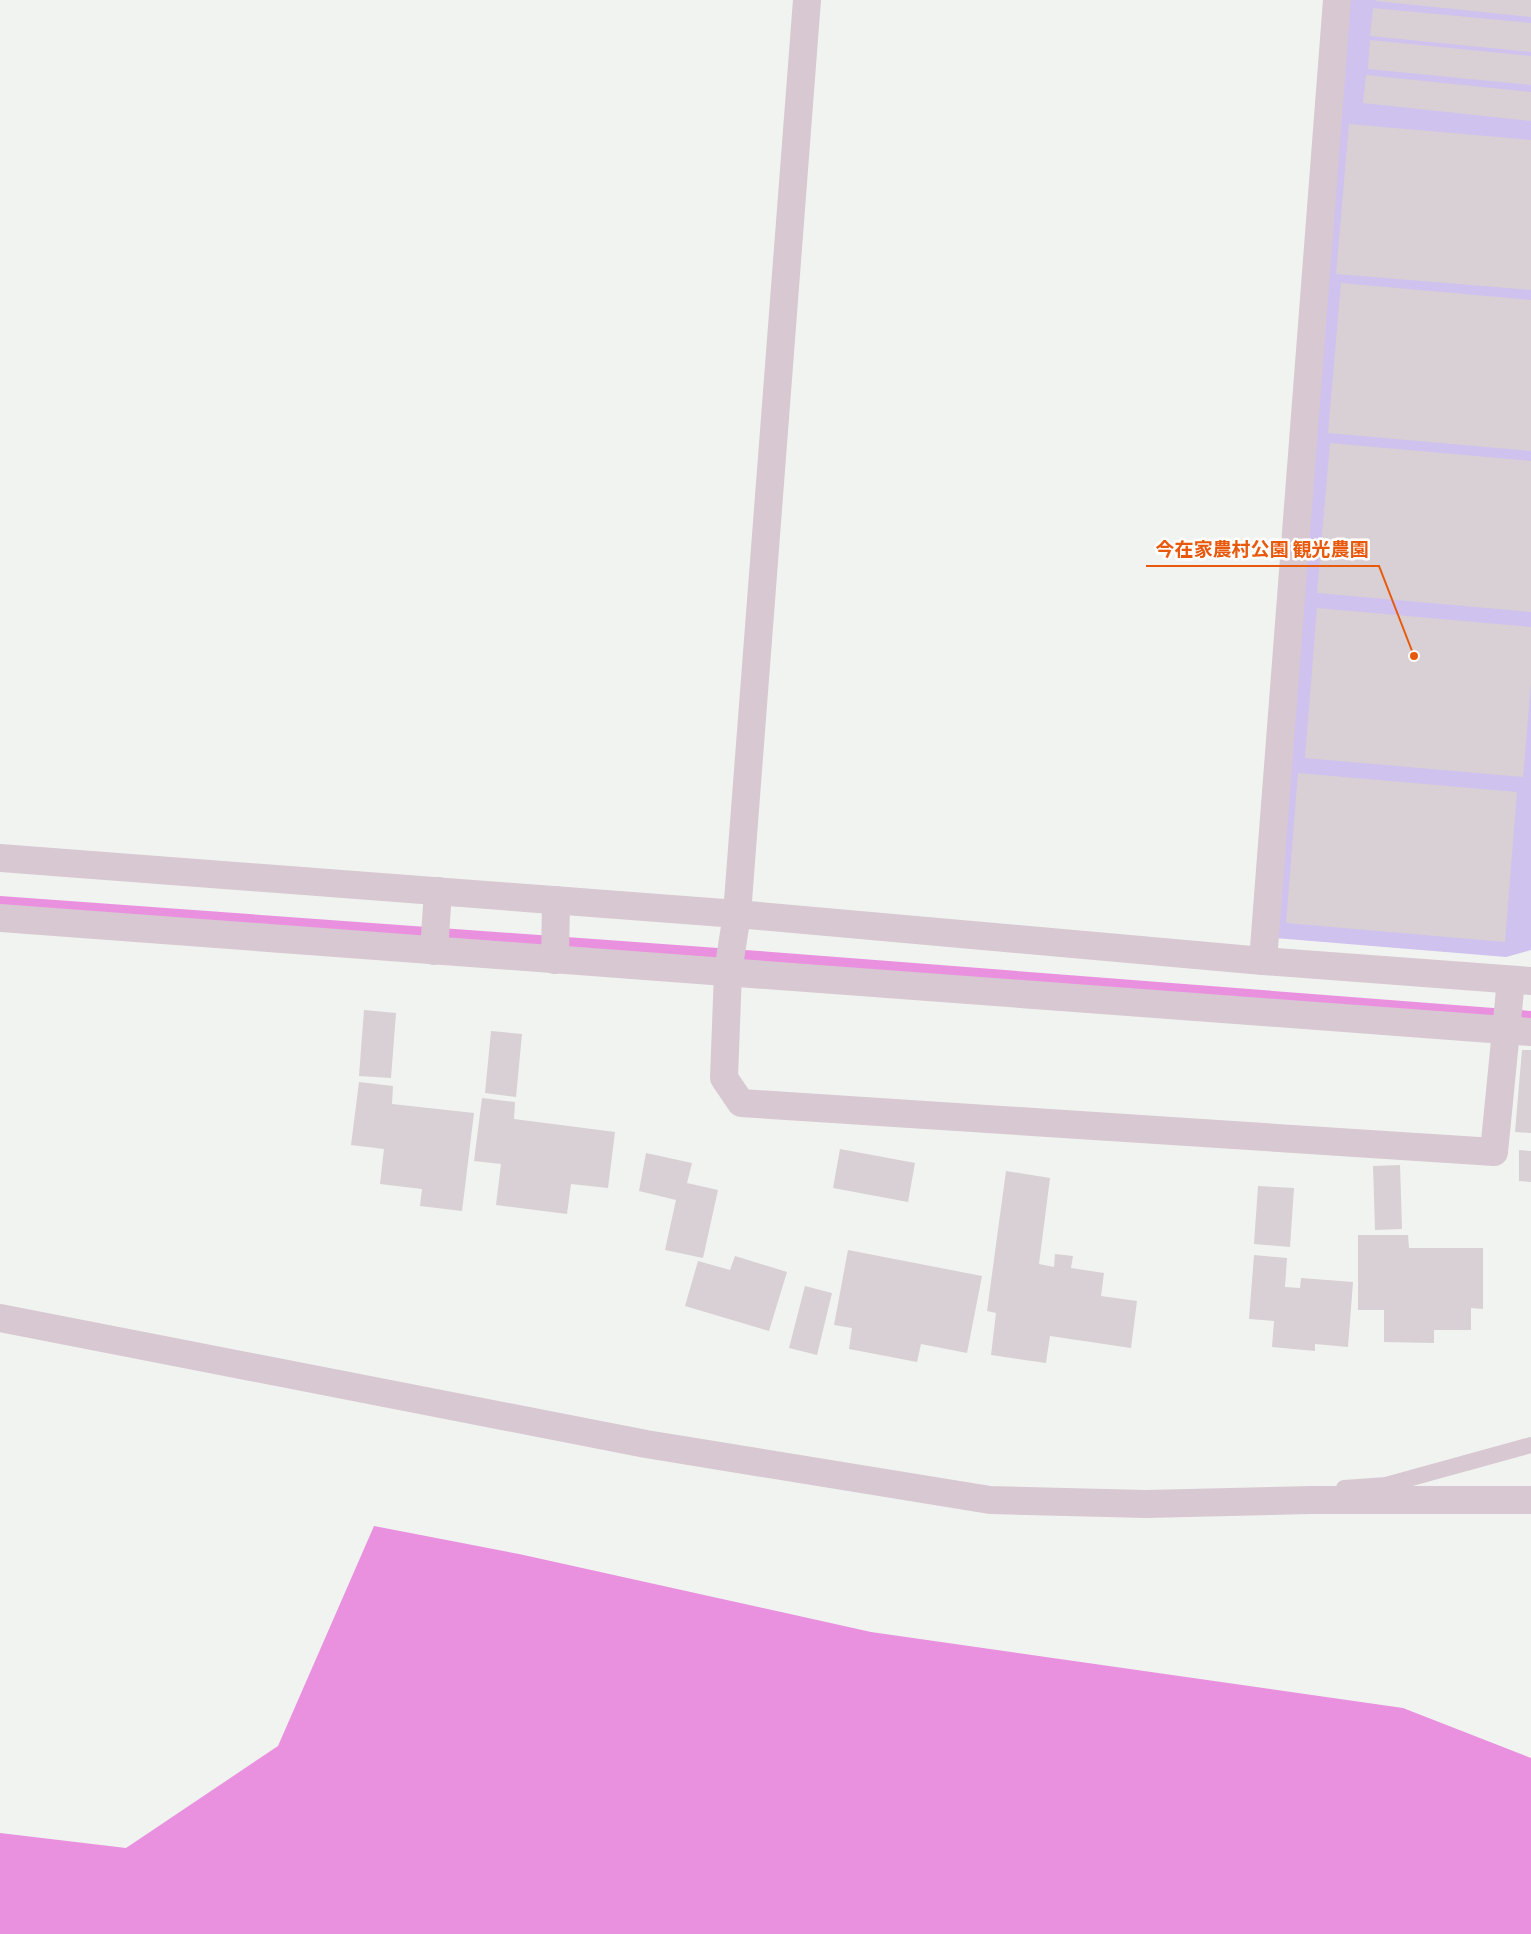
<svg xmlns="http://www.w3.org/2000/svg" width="1531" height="1934" font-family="Rubik,'Noto Sans JP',sans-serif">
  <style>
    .green { fill: #cfc2ee }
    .water { fill: #e991de }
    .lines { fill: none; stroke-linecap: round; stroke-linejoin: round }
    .stream { stroke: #e991de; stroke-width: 10 }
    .building { fill: #d8d0d4 }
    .service { stroke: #d8c8d1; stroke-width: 16 }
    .minor { stroke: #d8c8d1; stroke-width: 28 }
    .tertiary { stroke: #d8c8d1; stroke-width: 28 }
    .leader { fill: none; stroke: #e8590c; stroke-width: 2 }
    .callout-dot { fill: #e8590c; stroke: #fff; stroke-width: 2 }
    .callout-label { font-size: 19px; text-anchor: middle; font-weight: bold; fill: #e8590c; stroke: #fff; stroke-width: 5; stroke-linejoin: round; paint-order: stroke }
  </style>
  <rect width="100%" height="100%" fill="#f1f3f1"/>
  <path class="green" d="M 1348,0 L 1531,0 L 1531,950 L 1506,957 L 1275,938 Z"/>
  <path class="water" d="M 374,1526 L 519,1554 L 871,1632 L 1403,1708 L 1531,1758 L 1531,1934 L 0,1934 L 0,1833 L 126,1848 L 278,1746 Z"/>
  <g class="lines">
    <path class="stream" d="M 0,901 L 759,956 L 1531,1016"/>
  </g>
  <g class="building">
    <path d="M 1376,0 L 1531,0 L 1531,17 L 1376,1 Z"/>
    <path d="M 1373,8 L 1531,23 L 1531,52 L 1370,36 Z"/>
    <path d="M 1370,40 L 1531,56 L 1531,85 L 1368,69 Z"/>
    <path d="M 1366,75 L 1531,92 L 1531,121 L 1363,103 Z"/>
    <path d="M 1349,124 L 1531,140 L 1531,290 L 1336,274 Z"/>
    <path d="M 1341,283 L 1531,300 L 1531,451 L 1328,433 Z"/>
    <path d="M 1330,443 L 1531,461 L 1531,612 L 1317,593 Z"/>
    <path d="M 1317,608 L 1531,627 L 1531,683 L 1523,777 L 1305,758 Z"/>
    <path d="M 1298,773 L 1517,792 L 1505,942 L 1286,923 Z"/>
    <path d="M 364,1010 L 396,1013 L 391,1078 L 359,1076 Z"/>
    <path d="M 491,1031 L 522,1034 L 516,1097 L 485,1093 Z"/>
    <path d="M 1522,1050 L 1531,1050 L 1531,1133 L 1515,1132 Z"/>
    <path d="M 359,1082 L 393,1086 L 392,1104 L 474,1113 L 462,1211 L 420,1206 L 422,1189 L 380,1184 L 384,1149 L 351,1145 Z"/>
    <path d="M 482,1098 L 515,1102 L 514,1119 L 615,1132 L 608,1188 L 571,1184 L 567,1214 L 496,1205 L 501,1164 L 474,1161 Z"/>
    <path d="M 840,1149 L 915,1163 L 908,1202 L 833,1188 Z"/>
    <path d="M 1519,1150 L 1531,1151 L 1531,1182 L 1519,1181 Z"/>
    <path d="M 646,1153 L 692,1163 L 687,1183 L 718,1190 L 703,1258 L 665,1250 L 676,1200 L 639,1191 Z"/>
    <path d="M 1400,1165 L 1402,1229 L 1375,1230 L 1373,1166 Z"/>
    <path d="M 1006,1171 L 1050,1178 L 1039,1264 L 1054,1267 L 1055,1254 L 1073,1256 L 1071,1268 L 1104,1273 L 1101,1296 L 1137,1301 L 1131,1348 L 1050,1336 L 1046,1363 L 991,1355 L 996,1313 L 987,1311 Z"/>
    <path d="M 1258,1186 L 1294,1188 L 1290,1247 L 1254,1244 Z"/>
    <path d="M 1358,1235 L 1408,1235 L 1409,1248 L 1483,1248 L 1483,1309 L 1471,1308 L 1471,1330 L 1434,1330 L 1434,1343 L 1384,1342 L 1384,1310 L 1358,1310 Z"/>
    <path d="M 848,1250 L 982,1276 L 967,1353 L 921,1344 L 917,1362 L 849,1349 L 852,1328 L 834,1325 Z"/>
    <path d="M 1254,1255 L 1287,1258 L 1285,1287 L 1300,1288 L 1301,1278 L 1353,1282 L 1348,1347 L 1315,1344 L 1315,1351 L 1272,1347 L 1274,1321 L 1249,1319 Z"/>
    <path d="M 735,1256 L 787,1272 L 769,1331 L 685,1306 L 698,1261 L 730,1270 Z"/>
    <path d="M 805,1286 L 832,1293 L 817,1355 L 789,1348 Z"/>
  </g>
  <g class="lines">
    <path class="service" d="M 1344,1488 L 1386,1485 L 1531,1445"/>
    <g class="minor">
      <path d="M 807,0 L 737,914 L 728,972 L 724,1078 L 741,1103 L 1494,1152 L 1511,980"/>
      <path d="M 0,918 L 1531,1032"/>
      <path d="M 434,951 L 438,891"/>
      <path d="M 555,960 L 556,900"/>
      <path d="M 1263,961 L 1337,0"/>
      <path d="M 0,1318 L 646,1444 L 990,1500 L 1146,1504 L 1311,1500 L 1531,1500"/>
    </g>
    <path class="tertiary" d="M 0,858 L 737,914 L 1263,961 L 1531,981"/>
  </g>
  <path class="leader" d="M1414 656L1379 566H1146"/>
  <circle class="callout-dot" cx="1414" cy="656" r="5"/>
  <g class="callout-label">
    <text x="1262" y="556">今在家農村公園 観光農園</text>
  </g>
</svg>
